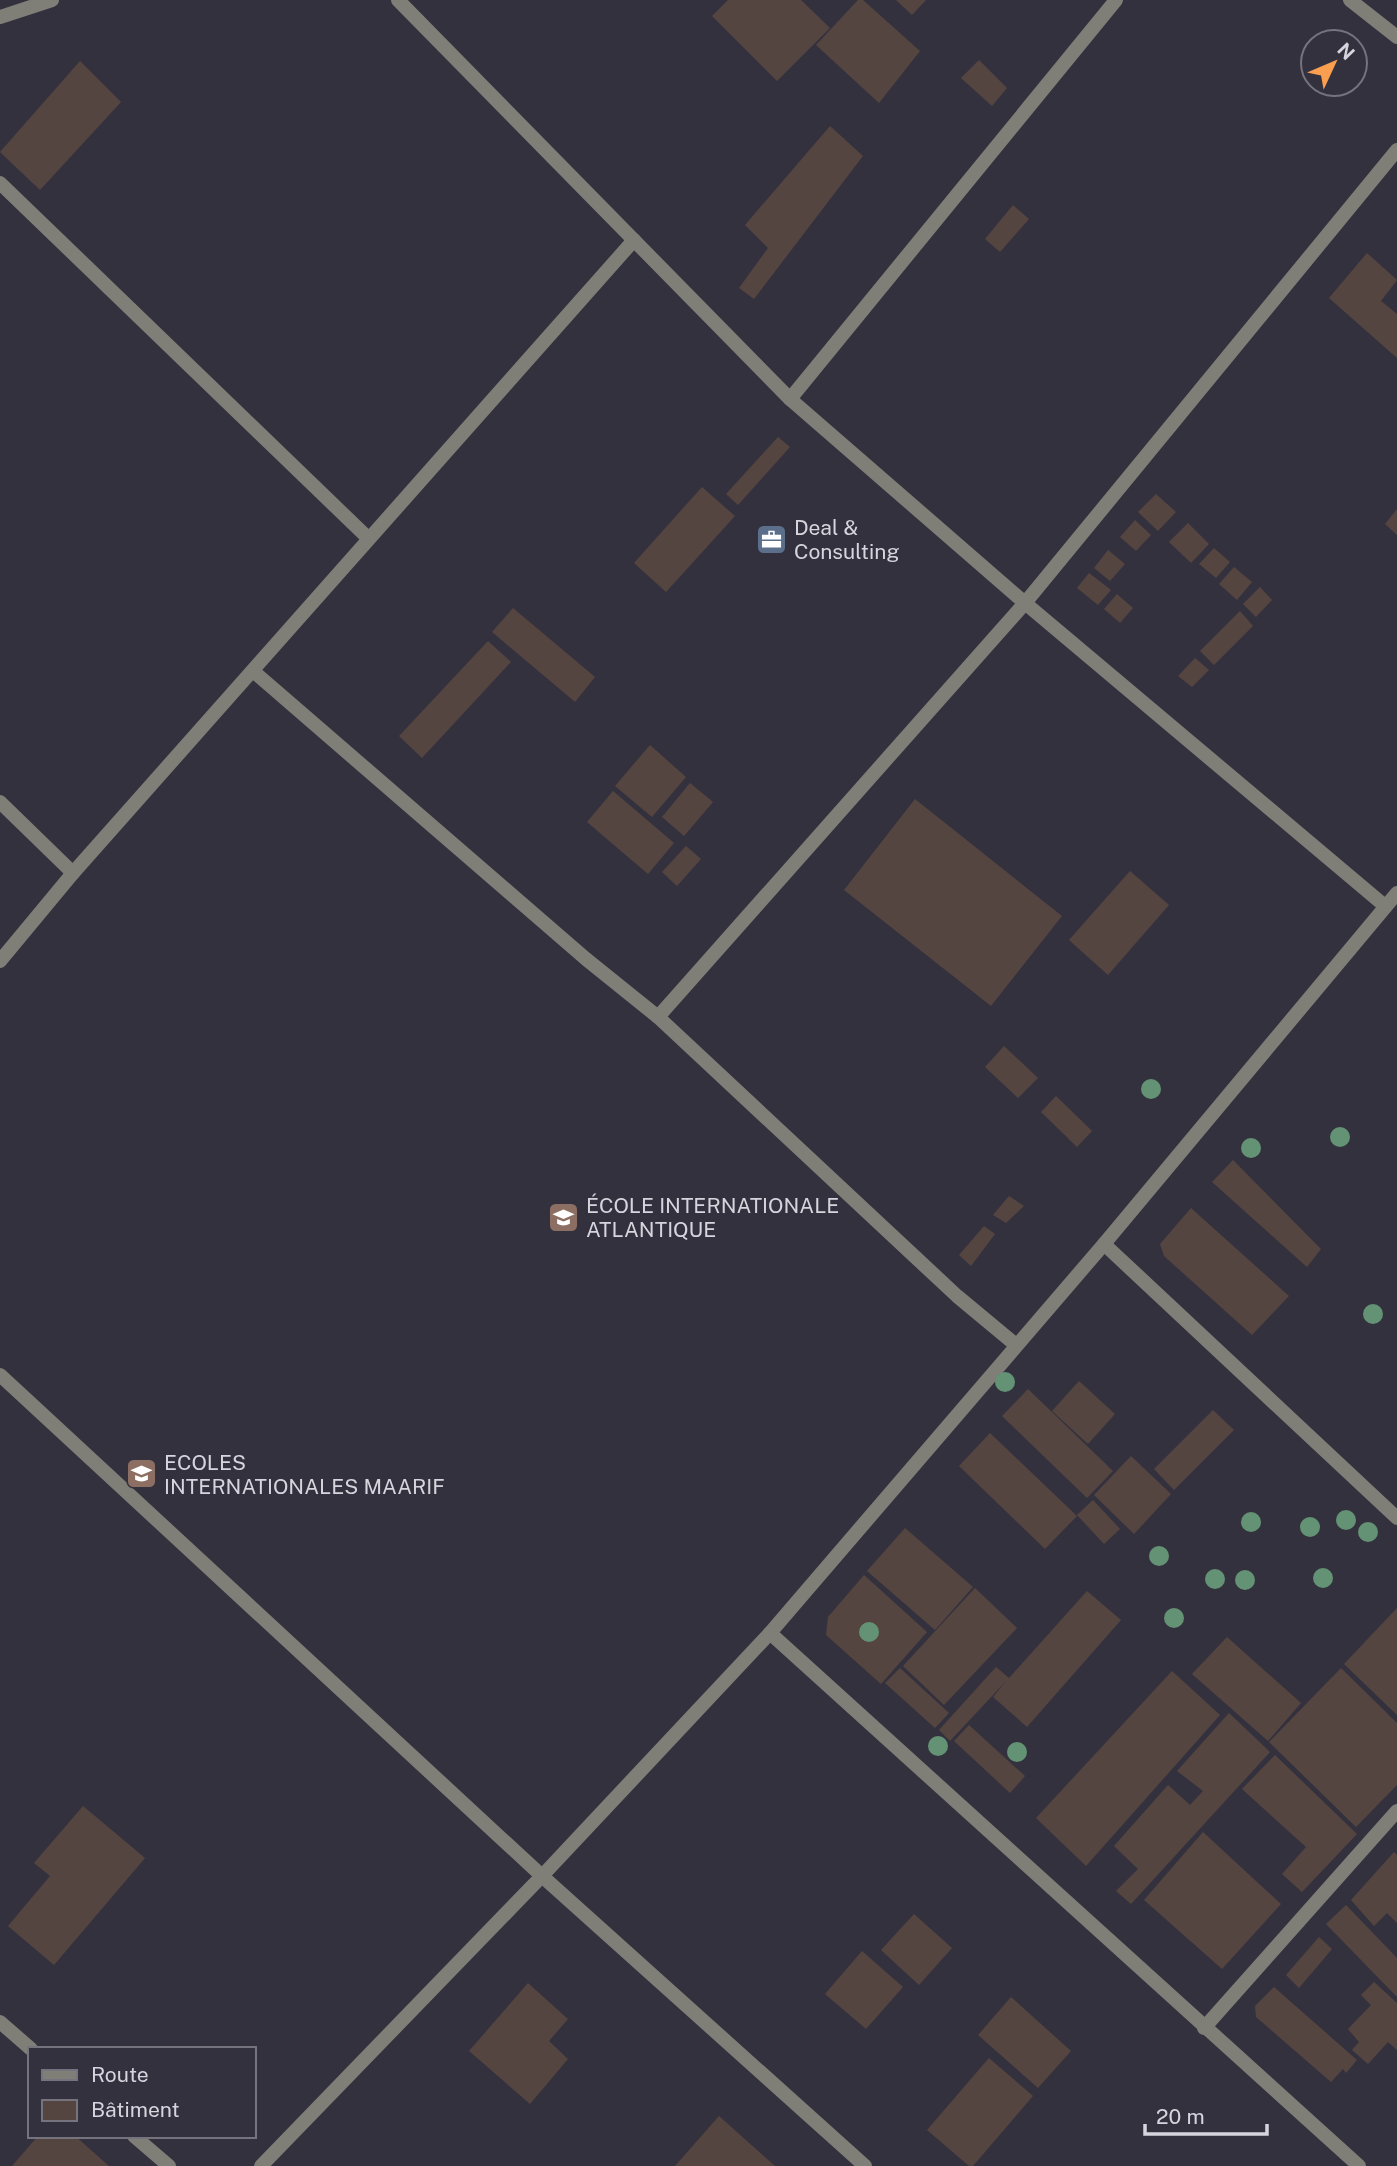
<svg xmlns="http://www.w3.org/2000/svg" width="1397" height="2166" font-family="'Public Sans',sans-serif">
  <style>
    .building { fill: #554540 }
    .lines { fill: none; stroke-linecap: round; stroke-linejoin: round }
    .minor { stroke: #7f7e77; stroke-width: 14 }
    .tree { fill: #649274 }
    .labels { text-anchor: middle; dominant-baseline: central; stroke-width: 5; stroke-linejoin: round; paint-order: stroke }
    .poi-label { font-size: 21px; fill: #d6d5dd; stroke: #34313e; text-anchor: start }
  </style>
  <rect width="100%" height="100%" fill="#34313e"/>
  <g class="building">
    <path d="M 728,0 L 801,0 L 830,28 L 777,81 L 712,16 Z"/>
    <path d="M 858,0 L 863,0 L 920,51 L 879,103 L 816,45 Z"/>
    <path d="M 896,0 L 926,0 L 912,15 Z"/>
    <path d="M 979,60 L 1007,88 L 992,106 L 961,78 Z"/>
    <path d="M 80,61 L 121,102 L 40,190 L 0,152 Z"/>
    <path d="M 830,126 L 863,156 L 754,299 L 739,288 L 768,248 L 745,225 Z"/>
    <path d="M 1013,205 L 1029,219 L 1000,252 L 985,239 Z"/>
    <path d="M 1367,253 L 1397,280 L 1381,301 L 1397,314 L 1397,358 L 1329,298 Z"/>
    <path d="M 778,437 L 790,447 L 738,505 L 726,494 Z"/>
    <path d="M 702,487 L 735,516 L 666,592 L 634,563 Z"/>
    <path d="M 1156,494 L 1176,512 L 1158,531 L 1138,512 Z"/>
    <path d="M 1397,509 L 1397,535 L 1385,524 Z"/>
    <path d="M 1135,520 L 1151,535 L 1136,551 L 1120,537 Z"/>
    <path d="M 1188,523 L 1209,544 L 1191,563 L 1169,542 Z"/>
    <path d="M 1214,548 L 1230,562 L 1216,578 L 1199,564 Z"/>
    <path d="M 1108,550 L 1125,564 L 1110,581 L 1094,568 Z"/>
    <path d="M 1234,567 L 1252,582 L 1237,600 L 1219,584 Z"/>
    <path d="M 1089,573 L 1111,590 L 1098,605 L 1077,588 Z"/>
    <path d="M 1260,587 L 1272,600 L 1256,617 L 1243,604 Z"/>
    <path d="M 1117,594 L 1133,608 L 1120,623 L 1104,609 Z"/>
    <path d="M 513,608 L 595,677 L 575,702 L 492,632 Z"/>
    <path d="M 1240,611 L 1253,626 L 1214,665 L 1200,651 Z"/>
    <path d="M 488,641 L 511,662 L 422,758 L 399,736 Z"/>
    <path d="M 1195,658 L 1209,670 L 1192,687 L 1178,676 Z"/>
    <path d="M 650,745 L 686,777 L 652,817 L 615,786 Z"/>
    <path d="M 690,783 L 713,802 L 684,836 L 662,817 Z"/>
    <path d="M 613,791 L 674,843 L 648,874 L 587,822 Z"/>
    <path d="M 915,799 L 1062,916 L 991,1006 L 844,890 Z"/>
    <path d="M 686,846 L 701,859 L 677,886 L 662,872 Z"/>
    <path d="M 1130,871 L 1169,905 L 1108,975 L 1069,940 Z"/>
    <path d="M 1004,1046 L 1038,1078 L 1018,1098 L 985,1067 Z"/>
    <path d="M 1056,1096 L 1092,1131 L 1077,1147 L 1041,1112 Z"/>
    <path d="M 1233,1160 L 1321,1249 L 1307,1267 L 1212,1182 Z"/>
    <path d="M 1009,1196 L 1024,1206 L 1006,1223 L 993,1215 Z"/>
    <path d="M 1191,1208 L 1289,1296 L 1252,1335 L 1164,1256 L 1160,1244 Z"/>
    <path d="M 984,1226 L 995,1234 L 971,1266 L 959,1255 Z"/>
    <path d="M 1079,1381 L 1115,1414 L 1088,1444 L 1052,1411 Z"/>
    <path d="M 1028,1389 L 1113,1471 L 1087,1498 L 1002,1416 Z"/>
    <path d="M 1213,1410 L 1234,1430 L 1174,1490 L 1154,1469 Z"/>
    <path d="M 990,1433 L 1077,1516 L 1045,1549 L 959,1466 Z"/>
    <path d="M 1131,1456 L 1171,1494 L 1134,1534 L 1094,1495 Z"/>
    <path d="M 1093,1500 L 1120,1529 L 1104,1544 L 1077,1515 Z"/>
    <path d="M 905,1528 L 973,1587 L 935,1630 L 867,1571 Z"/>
    <path d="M 864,1575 L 927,1632 L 881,1684 L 826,1635 L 828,1617 Z"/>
    <path d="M 975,1588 L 1017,1628 L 944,1705 L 903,1666 Z"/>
    <path d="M 1087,1591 L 1121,1620 L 1027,1727 L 993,1697 L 1007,1680 L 950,1741 L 939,1730 L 996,1667 L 1009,1678 Z"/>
    <path d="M 1397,1608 L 1397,1715 L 1344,1664 Z"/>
    <path d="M 1227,1637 L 1301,1703 L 1268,1741 L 1192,1674 Z"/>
    <path d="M 900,1668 L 949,1713 L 935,1728 L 885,1683 Z"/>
    <path d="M 1341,1668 L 1397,1723 L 1397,1785 L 1356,1827 L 1269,1742 Z"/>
    <path d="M 1172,1671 L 1220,1715 L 1086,1866 L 1036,1818 Z"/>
    <path d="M 1229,1713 L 1270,1752 L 1131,1904 L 1116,1891 L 1138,1869 L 1114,1846 L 1168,1785 L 1190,1805 L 1203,1791 L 1177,1771 Z"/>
    <path d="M 969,1725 L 1025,1776 L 1010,1793 L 954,1741 Z"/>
    <path d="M 1275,1755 L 1357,1834 L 1302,1892 L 1282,1874 L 1306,1847 L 1242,1789 Z"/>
    <path d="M 83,1806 L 145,1858 L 54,1965 L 8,1926 L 50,1876 L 34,1863 Z"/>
    <path d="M 1203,1832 L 1281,1904 L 1222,1969 L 1144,1900 Z"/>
    <path d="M 1394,1852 L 1397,1855 L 1397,1923 L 1387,1913 L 1374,1926 L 1351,1900 Z"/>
    <path d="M 1346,1905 L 1397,1958 L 1397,1997 L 1326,1924 Z"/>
    <path d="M 914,1914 L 952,1948 L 919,1985 L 881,1950 Z"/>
    <path d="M 1319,1937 L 1332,1949 L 1299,1988 L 1286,1975 Z"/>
    <path d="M 862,1951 L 903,1987 L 866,2029 L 825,1994 Z"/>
    <path d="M 1374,1982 L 1397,2003 L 1397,2050 L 1388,2042 L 1368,2064 L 1352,2050 L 1359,2042 L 1348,2029 L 1371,2005 L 1361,1995 Z"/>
    <path d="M 528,1983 L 568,2019 L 549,2041 L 568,2059 L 530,2104 L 469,2051 Z"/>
    <path d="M 1274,1987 L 1357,2060 L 1346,2073 L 1343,2069 L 1331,2082 L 1256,2017 L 1255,2006 Z"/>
    <path d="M 1011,1997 L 1071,2051 L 1038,2088 L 978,2035 Z"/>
    <path d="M 989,2058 L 1033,2096 L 973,2166 L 969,2166 L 927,2130 Z"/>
    <path d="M 719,2116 L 775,2166 L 675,2166 Z"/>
    <path d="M 38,2136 L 75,2136 L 109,2166 L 12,2166 Z"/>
  </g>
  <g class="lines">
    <g class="minor">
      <path d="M 398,0 L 790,399 L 1025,603 L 1385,906"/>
      <path d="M 1350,0 L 1397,37"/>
      <path d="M 0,17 L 52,0"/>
      <path d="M 0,183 L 368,538"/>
      <path d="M 790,399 L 1116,0"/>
      <path d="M 253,671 L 586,959 L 658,1017 L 957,1296 L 1016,1345"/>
      <path d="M 0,802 L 73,873"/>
      <path d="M 0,961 L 73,873 L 634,240"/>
      <path d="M 658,1017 L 1025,603 L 1397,150"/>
      <path d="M 1104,1244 L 1397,1518"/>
      <path d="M 0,1375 L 542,1876 L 865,2166"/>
      <path d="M 770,1633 L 1359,2166"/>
      <path d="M 0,2022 L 31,2049"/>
      <path d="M 1204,2028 L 1397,1811"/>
      <path d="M 134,2136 L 169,2166"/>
      <path d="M 261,2166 L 542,1876 L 770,1633 L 1104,1244 L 1397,893"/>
    </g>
  </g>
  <g class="tree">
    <circle cx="1151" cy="1089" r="10"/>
    <circle cx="1340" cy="1137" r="10"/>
    <circle cx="1251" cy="1148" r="10"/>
    <circle cx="1373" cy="1314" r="10"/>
    <circle cx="1005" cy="1382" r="10"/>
    <circle cx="1346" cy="1520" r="10"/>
    <circle cx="1251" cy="1522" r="10"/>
    <circle cx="1310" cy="1527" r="10"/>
    <circle cx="1368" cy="1532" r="10"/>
    <circle cx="1159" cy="1556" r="10"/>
    <circle cx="1323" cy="1578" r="10"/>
    <circle cx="1215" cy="1579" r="10"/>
    <circle cx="1245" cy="1580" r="10"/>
    <circle cx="1174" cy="1618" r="10"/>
    <circle cx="869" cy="1632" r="10"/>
    <circle cx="938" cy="1746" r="10"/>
    <circle cx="1017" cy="1752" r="10"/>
  </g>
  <defs>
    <symbol id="office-square" viewBox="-11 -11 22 22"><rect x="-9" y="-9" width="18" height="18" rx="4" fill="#5c6f8a" stroke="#34313e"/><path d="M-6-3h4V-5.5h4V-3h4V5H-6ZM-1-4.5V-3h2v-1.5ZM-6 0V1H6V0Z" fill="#fff"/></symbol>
    <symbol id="school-square" viewBox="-11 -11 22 22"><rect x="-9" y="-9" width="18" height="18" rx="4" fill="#8d6e63" stroke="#34313e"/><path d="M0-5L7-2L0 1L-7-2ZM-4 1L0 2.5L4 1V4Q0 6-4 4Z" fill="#fff"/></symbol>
  </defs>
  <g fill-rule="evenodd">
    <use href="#office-square" x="754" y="522" width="35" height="35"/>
    <use href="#school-square" x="546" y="1200" width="35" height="35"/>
    <use href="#school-square" x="124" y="1456" width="35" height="35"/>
  </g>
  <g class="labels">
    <g class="poi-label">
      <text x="794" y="527">Deal &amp;<tspan x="794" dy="24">Consulting</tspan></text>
      <text x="586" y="1205">ÉCOLE INTERNATIONALE<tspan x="586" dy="24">ATLANTIQUE</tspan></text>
      <text x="164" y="1462">ECOLES<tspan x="164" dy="24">INTERNATIONALES MAARIF</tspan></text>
    </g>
  </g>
  <rect x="28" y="2047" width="228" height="91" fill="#34313e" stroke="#75737e" stroke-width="2"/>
  <rect x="42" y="2070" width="35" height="10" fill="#7f7e77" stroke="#75737e" stroke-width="2"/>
  <text x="91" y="2082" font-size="21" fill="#d6d5dd">Route</text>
  <rect x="42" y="2100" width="35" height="21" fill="#554540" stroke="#75737e" stroke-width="2"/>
  <text x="91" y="2117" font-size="21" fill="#d6d5dd">Bâtiment</text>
  <g transform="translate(1334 63) rotate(46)"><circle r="33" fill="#34313e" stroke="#75737e" stroke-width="2"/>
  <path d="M0-5L12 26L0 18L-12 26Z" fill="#fa9f4f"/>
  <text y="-10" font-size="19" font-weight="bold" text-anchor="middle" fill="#d6d5dd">N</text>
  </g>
  <path d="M1145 2124v10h122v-10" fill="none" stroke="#d6d5dd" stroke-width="3.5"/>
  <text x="1156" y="2124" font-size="21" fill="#d6d5dd" stroke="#34313e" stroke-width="5" paint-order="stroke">20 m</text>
</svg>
